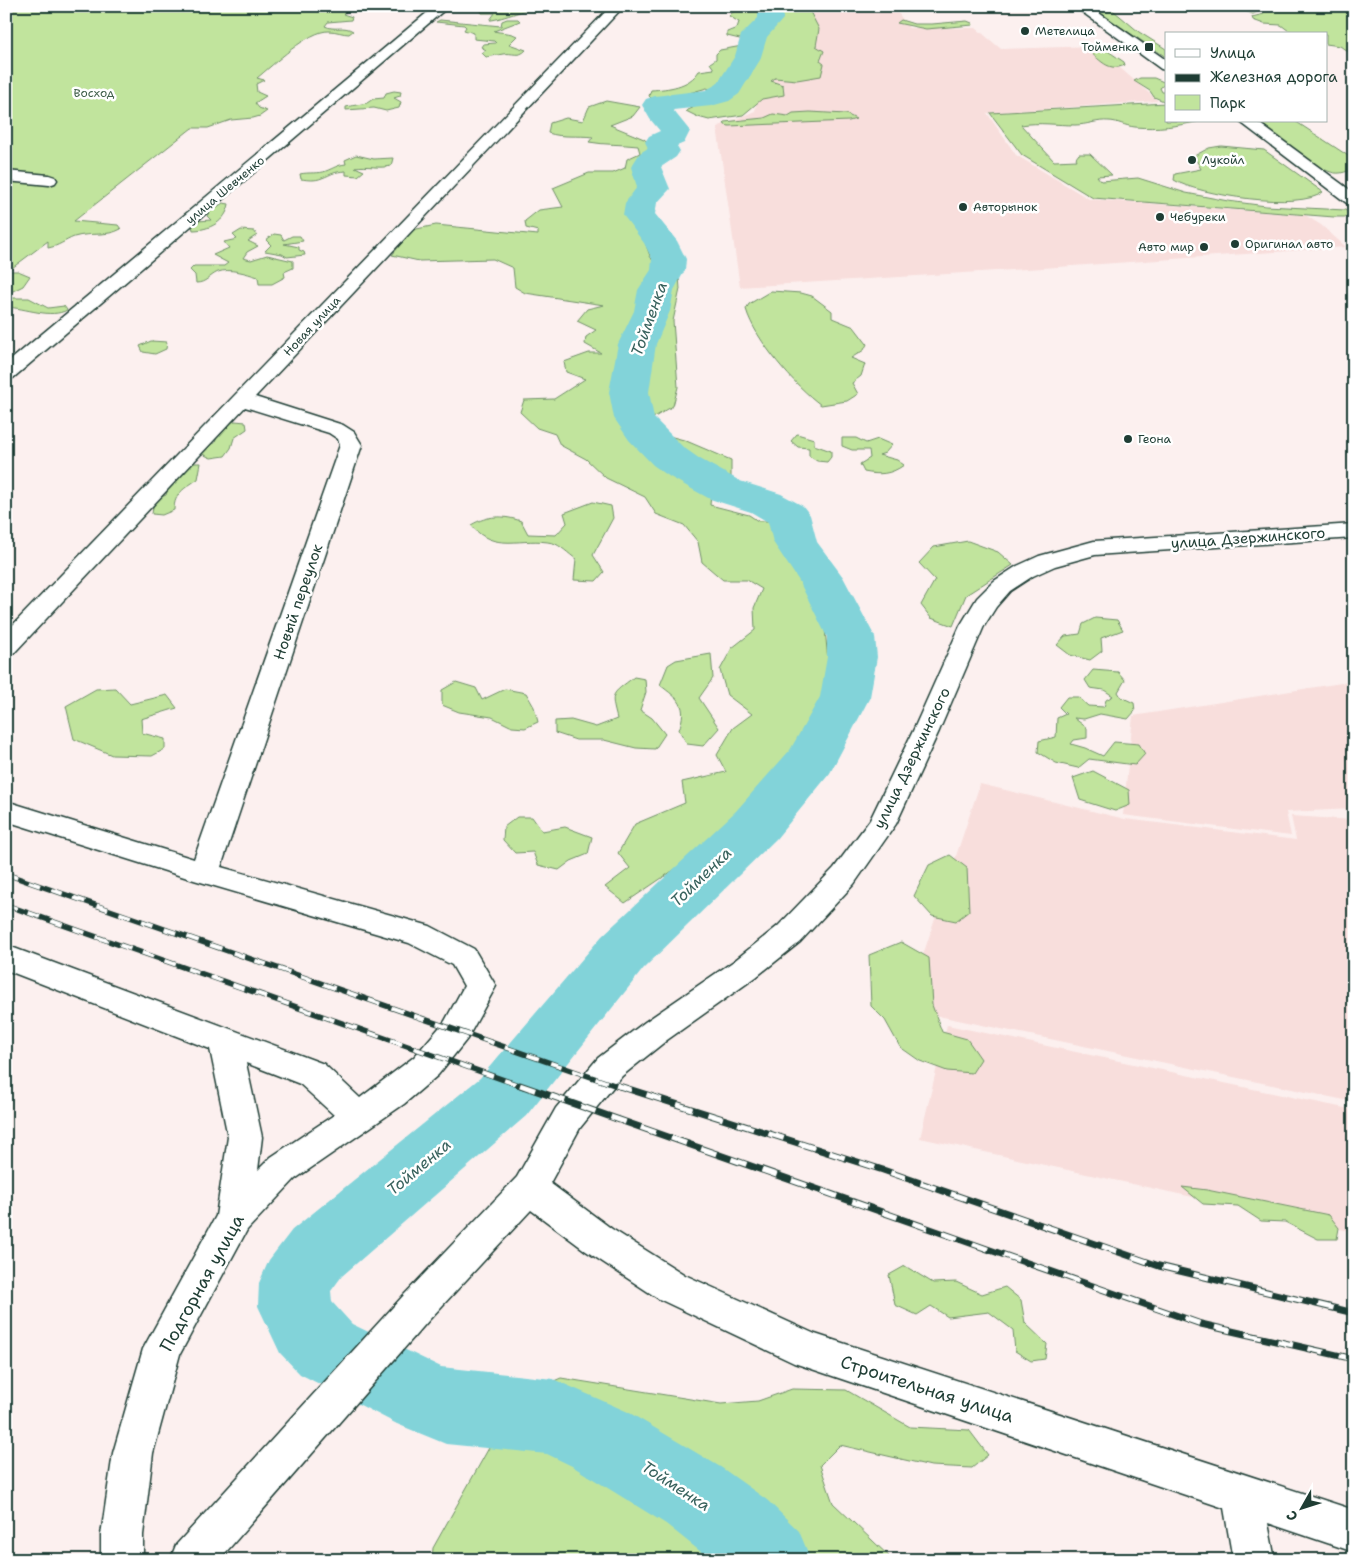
<svg xmlns="http://www.w3.org/2000/svg" width="1360" height="1566" font-family="'Shantell Sans',sans-serif">
  <style>
    .built { fill: #f8dedc }
    .green { fill: #c1e49d; stroke: #709068 }
    .lines { fill: none; stroke-linecap: round; stroke-linejoin: round }
    .river { fill: #82d3d9; fill-rule: evenodd }
    .minor-casing { stroke: #1f3d34; stroke-width: 3 }
    .minor { fill: #fff; fill-rule: evenodd }
    .rail-far1-casing { stroke: #1f3d34; stroke-width: 5.5 }
    .rail-casing { stroke: #1f3d34; stroke-width: 7 }
    .rail-far1 { stroke: #fff; stroke-width: 4; stroke-dasharray: 12; stroke-linecap: butt }
    .rail { stroke: #fff; stroke-width: 5; stroke-dasharray: 16; stroke-linecap: butt }
    .poi-dot { fill: #1f3d34; stroke: #fff; stroke-width: 2 }
    .labels { text-anchor: middle; dominant-baseline: central; stroke-width: 5; stroke-linejoin: round; paint-order: stroke }
    .far-poi-label { font-size: 12px; fill: #1f3d34; stroke: #fff; text-anchor: start }
    .far-park-label { font-size: 12px; fill: #3f5e49; stroke: #fff }
    .far-street-label { font-size: 12px; fill: #1f3d34; stroke: #fff }
    .street-label { font-size: 15px; fill: #1f3d34; stroke: #fff }
    .water-label { font-size: 16px; font-style: italic; fill: #38625d; stroke: #fff }
    .near-street-label { font-size: 18px; fill: #1f3d34; stroke: #fff }
  </style>
  <rect width="100%" height="100%" fill="#fcf0ef"/>
  <filter id="ink" filterUnits="userSpaceOnUse"><feTurbulence type="fractalNoise" baseFrequency=".02" numOctaves="2"/><feDisplacementMap in="SourceGraphic" scale="10" xChannelSelector="R" yChannelSelector="G"/><feConvolveMatrix kernelMatrix="1 2 1 2 8 2 1 2 1" color-interpolation-filters="sRGB"/></filter>
  <g filter="url(#ink)">
    <g class="built">
      <path d="M 808,6 L 893,6 L 909,28 L 976,28 L 1001,49 L 1095,46 L 1158,101 L 987,113 L 1016,155 L 1089,199 L 1305,215 L 1321,225 L 1346,247 L 1043,268 L 740,287 L 717,127 L 755,111 L 763,74 L 811,74 L 818,32 Z"/>
      <path d="M 1354,681 L 1354,809 L 1286,812 L 1291,836 L 1123,815 L 1133,716 Z"/>
      <path d="M 980,784 L 1125,819 L 1296,840 L 1291,816 L 1354,820 L 1354,1102 L 905,1009 Z"/>
      <path d="M 947,1025 L 1354,1110 L 1354,1232 L 920,1138 Z"/>
    </g>
    <g class="green">
      <path d="M 6,6 L 349,6 L 345,9 L 348,10 L 343,14 L 352,17 L 351,20 L 328,22 L 325,26 C 334,31 344,25 353,31 L 349,34 C 343,34 336,31 329,31 C 309,30 273,65 257,78 L 264,80 L 256,84 L 257,92 L 266,96 L 255,103 L 259,108 L 267,111 L 260,116 L 253,118 L 231,120 L 208,128 L 192,128 L 74,221 L 118,225 L 121,229 C 107,237 90,232 74,237 C 64,241 59,246 48,248 L 48,241 L 8,271 L 18,271 L 30,276 L 23,286 L 7,294 L 9,298 L 29,298 L 48,308 L 64,306 L 67,310 C 51,319 26,308 6,307 Z"/>
      <path d="M 456,6 L 482,6 L 491,9 L 493,6 L 534,6 C 530,9 494,21 490,20 L 495,13 L 482,13 L 480,9 Z"/>
      <path d="M 740,6 L 768,6 L 767,11 L 779,12 L 783,9 L 782,6 L 807,6 L 819,29 L 816,46 L 824,51 L 820,61 L 824,64 L 821,76 L 797,80 L 775,78 L 771,81 L 783,85 L 784,95 L 762,99 L 743,115 L 709,120 L 698,117 L 686,111 L 716,97 L 718,93 L 707,88 L 671,98 L 653,100 L 649,96 L 651,90 C 668,89 689,87 699,71 L 714,69 L 710,63 L 716,59 L 716,54 L 720,50 L 742,46 L 750,52 L 746,59 L 749,61 L 752,60 L 761,39 L 744,40 L 727,36 L 727,32 L 737,28 L 739,22 L 729,16 L 733,12 L 744,8 Z"/>
      <path d="M 1089,6 L 1108,6 L 1139,32 L 1166,49 L 1166,57 Z"/>
      <path d="M 1231,6 L 1354,6 L 1354,56 L 1340,46 L 1326,44 L 1326,34 L 1301,34 L 1289,31 L 1281,25 L 1264,24 L 1253,20 L 1252,17 L 1264,14 L 1260,11 L 1253,14 Z"/>
      <path d="M 507,19 L 518,19 L 520,21 L 494,31 C 502,33 509,32 517,36 L 509,44 L 526,50 C 519,58 512,52 503,54 C 497,55 493,56 486,57 L 482,53 L 486,50 L 481,47 L 483,44 L 496,43 L 494,41 L 474,39 L 474,33 L 464,30 L 466,27 L 464,25 L 436,22 L 440,20 L 501,26 L 502,21 Z"/>
      <path d="M 901,20 L 914,24 L 932,24 L 967,21 L 972,23 L 973,25 L 926,29 L 897,23 Z"/>
      <path d="M 1099,45 L 1124,62 L 1125,65 C 1105,74 1098,54 1082,48 Z"/>
      <path d="M 1140,78 L 1154,78 L 1166,83 L 1160,88 L 1162,92 L 1166,92 L 1166,102 L 1154,97 L 1150,91 L 1134,81 Z"/>
      <path d="M 394,91 L 401,92 L 400,96 L 394,98 L 401,102 L 399,108 L 386,111 L 374,108 L 346,110 L 346,107 L 367,103 L 373,99 L 384,98 L 386,93 Z"/>
      <path d="M 606,101 L 640,107 L 633,116 L 610,125 L 644,139 L 656,149 L 652,159 L 651,169 L 639,174 L 646,183 L 645,193 L 631,204 L 650,256 L 659,271 L 679,276 L 680,289 L 673,321 L 678,387 L 673,406 L 648,421 L 647,427 L 654,432 L 684,440 L 731,460 L 731,487 L 711,494 L 710,505 L 749,515 L 758,521 L 772,521 L 790,531 L 794,548 L 824,583 L 830,603 L 824,618 L 831,693 L 807,752 L 746,821 L 625,903 L 605,887 L 630,868 L 618,853 L 635,824 L 685,803 L 682,782 L 726,772 L 717,755 L 733,728 L 752,714 L 727,695 L 720,670 L 732,648 L 755,630 L 754,608 L 762,589 L 747,580 L 723,580 L 702,562 L 698,542 L 684,525 L 656,514 L 645,497 L 606,478 L 586,459 L 560,445 L 555,434 L 537,428 L 520,412 L 524,400 L 554,399 L 585,379 L 566,372 L 564,362 L 589,353 L 601,353 L 585,344 L 586,337 L 596,330 L 577,321 L 587,309 L 604,305 L 525,293 L 515,287 L 513,268 L 493,259 L 419,261 L 392,255 L 412,230 L 436,225 L 538,235 L 538,231 L 526,228 L 525,221 L 539,210 L 563,207 L 553,188 L 589,173 L 613,173 L 625,168 L 627,159 L 640,153 L 638,146 C 621,144 605,145 589,142 L 593,137 C 577,135 563,138 548,133 L 550,123 L 566,118 L 583,121 L 589,107 Z"/>
      <path d="M 1166,103 L 1166,121 L 1200,121 C 1178,126 1157,129 1135,127 C 1125,126 1117,121 1109,121 C 1097,120 1087,125 1075,125 C 1057,125 1039,122 1021,125 L 1054,161 L 1077,160 L 1076,158 L 1079,154 L 1090,154 L 1112,175 L 1097,176 L 1101,181 L 1138,178 L 1186,193 L 1228,201 L 1266,206 L 1345,210 L 1353,215 L 1350,217 L 1334,217 L 1093,198 L 1022,155 L 990,113 Z"/>
      <path d="M 810,112 L 846,114 L 856,119 L 849,121 L 729,126 L 725,125 L 724,122 L 764,118 L 773,114 L 788,116 L 793,113 Z"/>
      <path d="M 1252,121 L 1295,121 L 1353,159 L 1354,168 C 1345,173 1337,175 1328,171 C 1304,163 1273,136 1252,121 Z"/>
      <path d="M 1221,146 L 1264,150 L 1323,192 C 1301,211 1198,195 1174,180 L 1175,174 L 1201,169 L 1194,156 L 1209,148 Z"/>
      <path d="M 356,155 L 374,159 L 393,158 L 391,166 C 379,169 368,165 355,167 L 364,171 L 358,176 L 346,175 L 346,171 C 332,172 333,174 322,178 C 315,181 308,180 301,179 L 300,174 C 308,172 320,174 326,171 C 334,168 337,165 346,164 L 345,160 Z"/>
      <path d="M 223,203 L 229,204 C 226,222 209,230 193,230 L 192,225 L 198,221 L 211,220 L 207,216 L 209,212 Z"/>
      <path d="M 241,230 L 254,231 L 257,235 L 248,241 L 258,246 L 247,252 L 243,258 L 251,260 L 267,255 L 293,261 L 293,268 L 284,272 L 285,277 L 272,284 L 259,284 L 258,277 C 246,273 229,268 218,272 C 209,276 206,283 196,283 L 195,275 L 190,270 L 194,266 L 224,266 L 228,263 L 213,255 L 229,248 L 224,242 L 237,239 L 233,235 Z"/>
      <path d="M 274,234 L 281,235 L 284,240 L 292,236 L 300,236 L 303,241 L 284,244 L 299,247 L 299,250 L 304,252 L 305,255 L 287,257 L 282,254 L 265,251 L 271,245 L 266,240 Z"/>
      <path d="M 771,291 L 801,293 L 812,296 L 832,311 L 832,318 L 854,327 L 867,344 L 864,350 L 851,358 L 865,364 L 861,376 L 852,383 L 858,394 L 847,401 L 821,405 C 795,386 755,340 746,309 L 749,304 Z"/>
      <path d="M 151,341 L 167,342 L 166,349 L 155,354 L 143,352 L 140,346 Z"/>
      <path d="M 235,421 L 246,422 L 247,429 L 234,438 L 231,448 L 225,456 L 211,458 L 200,453 L 205,446 L 215,443 L 220,427 Z"/>
      <path d="M 797,434 L 814,439 L 814,445 L 831,451 L 831,457 L 827,462 L 817,461 L 809,456 L 809,448 L 798,447 L 791,441 Z"/>
      <path d="M 842,438 L 856,438 L 866,443 L 878,439 L 892,445 L 885,453 L 879,455 L 897,460 L 904,465 C 890,475 879,475 864,472 L 860,464 L 870,458 L 869,450 L 852,450 L 842,446 Z"/>
      <path d="M 189,463 L 201,463 L 198,479 C 185,488 174,493 174,510 L 162,515 L 152,514 L 154,500 L 166,495 L 169,485 Z"/>
      <path d="M 593,502 L 611,506 L 613,518 L 593,555 L 604,572 L 596,581 L 574,580 L 576,559 C 569,554 560,545 553,543 C 522,536 494,554 471,525 C 488,515 503,515 521,521 L 528,534 L 556,535 L 567,523 L 564,513 Z"/>
      <path d="M 968,541 L 998,552 L 1013,565 L 966,595 L 953,626 L 931,618 L 921,605 L 935,580 L 919,563 L 934,547 Z"/>
      <path d="M 1095,618 L 1117,620 L 1123,630 L 1101,638 L 1102,651 L 1090,660 L 1070,655 L 1057,645 L 1065,636 L 1080,634 L 1083,624 Z"/>
      <path d="M 711,654 L 713,678 L 699,698 L 719,728 L 703,746 L 687,744 L 679,730 C 688,704 679,700 660,685 L 668,665 L 676,660 Z"/>
      <path d="M 1093,670 L 1118,672 L 1125,680 L 1118,692 L 1121,697 L 1134,703 L 1135,711 L 1128,719 L 1100,714 L 1084,719 L 1074,718 L 1087,728 L 1087,738 L 1074,740 L 1071,744 L 1085,748 L 1103,756 L 1114,742 L 1139,744 L 1145,754 L 1135,765 L 1089,759 L 1078,768 L 1056,763 L 1038,752 L 1039,741 L 1056,737 L 1057,718 L 1066,714 L 1059,707 L 1067,697 L 1078,697 L 1088,706 L 1104,707 L 1106,700 L 1113,696 L 1104,690 L 1090,688 L 1085,680 Z"/>
      <path d="M 634,677 L 645,679 L 646,692 L 640,710 L 652,718 L 665,734 L 655,749 L 636,748 L 604,740 L 576,740 L 555,733 L 555,721 L 571,720 L 596,727 L 617,719 C 610,692 611,695 634,677 Z"/>
      <path d="M 456,682 L 476,688 L 482,700 L 505,689 L 526,693 L 534,707 L 538,722 L 525,728 L 512,727 L 492,717 L 459,712 L 442,705 L 442,690 Z"/>
      <path d="M 115,688 L 130,704 L 167,695 L 177,708 L 141,719 L 142,733 L 165,739 L 165,749 L 152,756 L 112,755 L 74,739 L 66,706 L 96,689 Z"/>
      <path d="M 1093,771 L 1129,790 L 1130,805 L 1115,811 L 1080,800 L 1073,778 Z"/>
      <path d="M 517,817 L 532,817 L 542,831 L 565,827 L 592,837 L 588,854 L 571,861 L 559,870 L 538,865 L 533,852 L 515,853 L 503,840 L 504,827 Z"/>
      <path d="M 950,855 L 967,868 L 969,911 L 956,921 L 932,916 L 914,896 L 929,865 Z"/>
      <path d="M 901,942 L 929,958 L 932,1005 L 942,1032 L 967,1039 L 981,1059 L 972,1073 L 947,1071 L 920,1061 L 900,1047 L 885,1020 L 871,1006 L 869,955 Z"/>
      <path d="M 1182,1187 L 1207,1190 L 1329,1215 L 1339,1228 L 1337,1239 L 1318,1239 L 1285,1222 L 1261,1221 L 1238,1206 L 1203,1204 Z"/>
      <path d="M 905,1266 L 933,1283 L 956,1282 L 982,1294 L 1005,1287 L 1021,1300 L 1025,1323 L 1047,1344 L 1045,1359 L 1031,1361 L 1015,1351 L 1013,1330 L 989,1312 L 948,1317 L 931,1306 L 917,1315 L 895,1305 L 889,1275 Z"/>
      <path d="M 561,1378 L 721,1404 L 758,1401 L 792,1389 L 846,1390 L 910,1427 L 969,1430 L 988,1455 L 972,1468 L 931,1466 L 840,1445 L 820,1465 L 833,1503 L 893,1560 L 432,1560 L 433,1548 L 518,1396 Z"/>
    </g>
    <g class="lines">
      <path class="river" d="M 758,6 L 783,6 L 783,19 L 767,37 L 760,60 L 739,94 L 729,101 L 711,106 L 673,110 L 690,131 L 684,143 L 677,146 L 680,151 L 676,157 L 661,167 L 670,189 L 657,203 L 655,214 L 677,241 L 686,259 L 685,270 L 674,290 L 670,311 L 656,344 L 649,392 L 654,418 L 683,447 L 700,459 L 740,481 L 781,494 L 803,506 L 810,515 L 817,542 L 843,577 L 875,637 L 877,657 L 870,697 L 830,773 L 776,839 L 644,968 L 526,1116 L 342,1276 L 331,1291 L 332,1302 L 352,1324 L 441,1367 L 553,1379 L 628,1412 L 722,1468 L 767,1500 L 799,1531 L 811,1560 L 711,1560 L 666,1524 L 572,1466 L 547,1454 L 446,1444 L 397,1424 L 300,1374 L 280,1353 L 258,1306 L 259,1283 L 269,1260 L 292,1230 L 480,1078 L 602,936 L 736,811 L 790,750 L 820,697 L 827,657 L 827,637 L 799,581 L 773,542 L 768,522 L 751,512 L 710,499 L 670,477 L 653,465 L 629,440 L 614,418 L 609,392 L 618,344 L 634,311 L 638,290 L 651,270 L 652,259 L 644,243 L 623,215 L 625,203 L 637,187 L 631,167 L 640,153 L 648,148 L 645,142 L 649,136 L 660,131 L 650,119 L 642,105 L 646,99 L 655,96 L 706,90 L 717,84 L 735,56 L 741,35 L 758,18 Z"/>
      <defs>
        <g id="minor">
          <path d="M 435,6 L 449,6 L 13,378 L 6,380 L 6,364 Z"/>
          <path d="M 611,6 L 624,6 L 255,397 L 343,425 L 354,432 L 362,445 L 221,867 L 430,926 L 474,949 L 496,986 L 467,1039 L 438,1075 L 404,1104 L 295,1179 L 247,1230 L 180,1354 L 153,1453 L 143,1535 L 143,1560 L 101,1560 L 101,1535 L 113,1453 L 143,1349 L 216,1216 L 228,1137 L 210,1049 L 6,970 L 6,945 L 324,1064 L 360,1098 L 414,1057 L 445,1021 L 464,986 L 452,965 L 409,943 L 194,880 L 6,821 L 6,801 L 194,859 L 340,445 L 338,439 L 329,433 L 245,407 L 15,652 L 6,655 L 6,632 ZM 246,1063 L 300,1084 L 334,1115 L 271,1157 L 258,1170 L 262,1137 Z"/>
          <path d="M 1074,6 L 1089,6 L 1166,60 L 1166,70 L 1161,69 Z"/>
          <path d="M 1239,121 L 1256,121 L 1354,193 L 1354,206 L 1348,204 Z"/>
          <path d="M 6,171 L 49,175 L 55,177 L 57,180 L 55,183 L 49,185 L 6,181 Z"/>
          <path d="M 1354,524 L 1354,538 L 1095,555 L 1055,566 L 1033,576 L 1010,591 L 996,607 L 984,626 L 939,731 L 896,824 L 854,884 L 800,942 L 756,977 L 667,1040 L 622,1076 L 580,1128 L 550,1183 L 612,1229 L 685,1275 L 815,1334 L 1354,1510 L 1354,1552 L 1268,1523 L 1275,1560 L 1233,1560 L 1224,1508 L 794,1363 L 659,1299 L 586,1251 L 531,1210 L 429,1320 L 219,1560 L 170,1560 L 176,1545 L 403,1296 L 517,1177 L 556,1108 L 598,1058 L 645,1022 L 734,961 L 778,926 L 834,868 L 870,820 L 913,731 L 960,626 L 977,598 L 994,581 L 1017,566 L 1039,556 L 1094,541 Z"/>
        </g>
      </defs>
      <use href="#minor" class="minor-casing"/>
      <use href="#minor" class="minor"/>
      <defs>
        <g id="rail-far1">
          <path d="M 6,874 L 620,1087"/>
          <path d="M 6,905 L 524,1087"/>
        </g>
        <g id="rail">
          <path d="M 520,1085 L 1201,1324 L 1354,1359"/>
          <path d="M 616,1085 L 883,1170 L 1159,1266 L 1354,1313"/>
        </g>
      </defs>
      <use href="#rail-far1" class="rail-far1-casing"/>
      <use href="#rail" class="rail-casing"/>
      <use href="#rail-far1" class="rail-far1"/>
      <use href="#rail" class="rail"/>
    </g>
  </g>
  <g class="poi-dot">
    <circle cx="1025" cy="31" r="5"/>
    <rect x="1144" y="42" width="10" height="10" rx="2.5"/>
    <circle cx="1192" cy="160" r="5"/>
    <circle cx="963" cy="207" r="5"/>
    <circle cx="1160" cy="217" r="5"/>
    <circle cx="1235" cy="244" r="5"/>
    <circle cx="1204" cy="247" r="5"/>
    <circle cx="1128" cy="439" r="5"/>
  </g>
  <g class="labels">
    <g class="far-poi-label">
      <text x="1035" y="31">Метелица</text>
      <text x="1139" y="47" text-anchor="end">Тойменка</text>
      <text x="1202" y="160">Лукойл</text>
      <text x="973" y="207">Авторынок</text>
      <text x="1170" y="217">Чебуреки</text>
      <text x="1245" y="244">Оригинал авто</text>
      <text x="1194" y="247" text-anchor="end">Авто мир</text>
      <text x="1138" y="439">Геона</text>
    </g>
    <g class="far-park-label">
      <text x="94" y="93">Восход</text>
    </g>
    <g class="far-street-label">
      <text transform="translate(225 190) rotate(-40)">улица Шевченко</text>
      <text transform="translate(312 326) rotate(-47)">Новая улица</text>
    </g>
    <g class="street-label">
      <text transform="translate(1248 538) rotate(-4)">улица Дзержинского</text>
      <text transform="translate(298 602) rotate(-71)">Новый переулок</text>
      <text transform="translate(912 758) rotate(-64)">улица Дзержинского</text>
    </g>
    <g class="water-label">
      <text transform="translate(649 319) rotate(-70)">Тойменка</text>
      <text transform="translate(701 877) rotate(-44)">Тойменка</text>
      <text transform="translate(419 1167) rotate(-40)">Тойменка</text>
      <text transform="translate(676 1486) rotate(33)">Тойменка</text>
    </g>
    <g class="near-street-label">
      <text transform="translate(202 1283) rotate(-61)">Подгорная улица</text>
      <text transform="translate(927 1389) rotate(18)">Строительная улица</text>
    </g>
  </g>
  <rect width="1360" height="1566" fill="none" stroke="#fff" stroke-width="25"/>
  <rect x="12" y="12" width="1335" height="1541" fill="none" stroke="#1f3d34" stroke-width="2" filter="url(#ink)"/>
  <rect x="1165" y="32" width="162" height="90" fill="#ffffff" stroke="#a5b1ae"/>
  <rect x="1175" y="49" width="25" height="8" fill="#ffffff" stroke="#a5b1ae"/>
  <text x="1210" y="58" font-size="15" fill="#1f3d34">Улица</text>
  <rect x="1175" y="74" width="25" height="8" fill="#1f3d34" stroke="#a5b1ae"/>
  <text x="1210" y="82" font-size="15" fill="#1f3d34">Железная дорога</text>
  <rect x="1175" y="95" width="25" height="15" fill="#c1e49d" stroke="#a5b1ae"/>
  <text x="1210" y="108" font-size="15" fill="#1f3d34">Парк</text>
  <g transform="translate(1302 1508) rotate(231)" stroke="#ffffff" stroke-width="4" paint-order="stroke">
  <path d="M0-4L9 19L0 12L-9 19Z" fill="#1f3d34"/>
  <text y="-8" font-size="14" font-weight="bold" text-anchor="middle" fill="#1f3d34">С</text>
  </g>
</svg>
